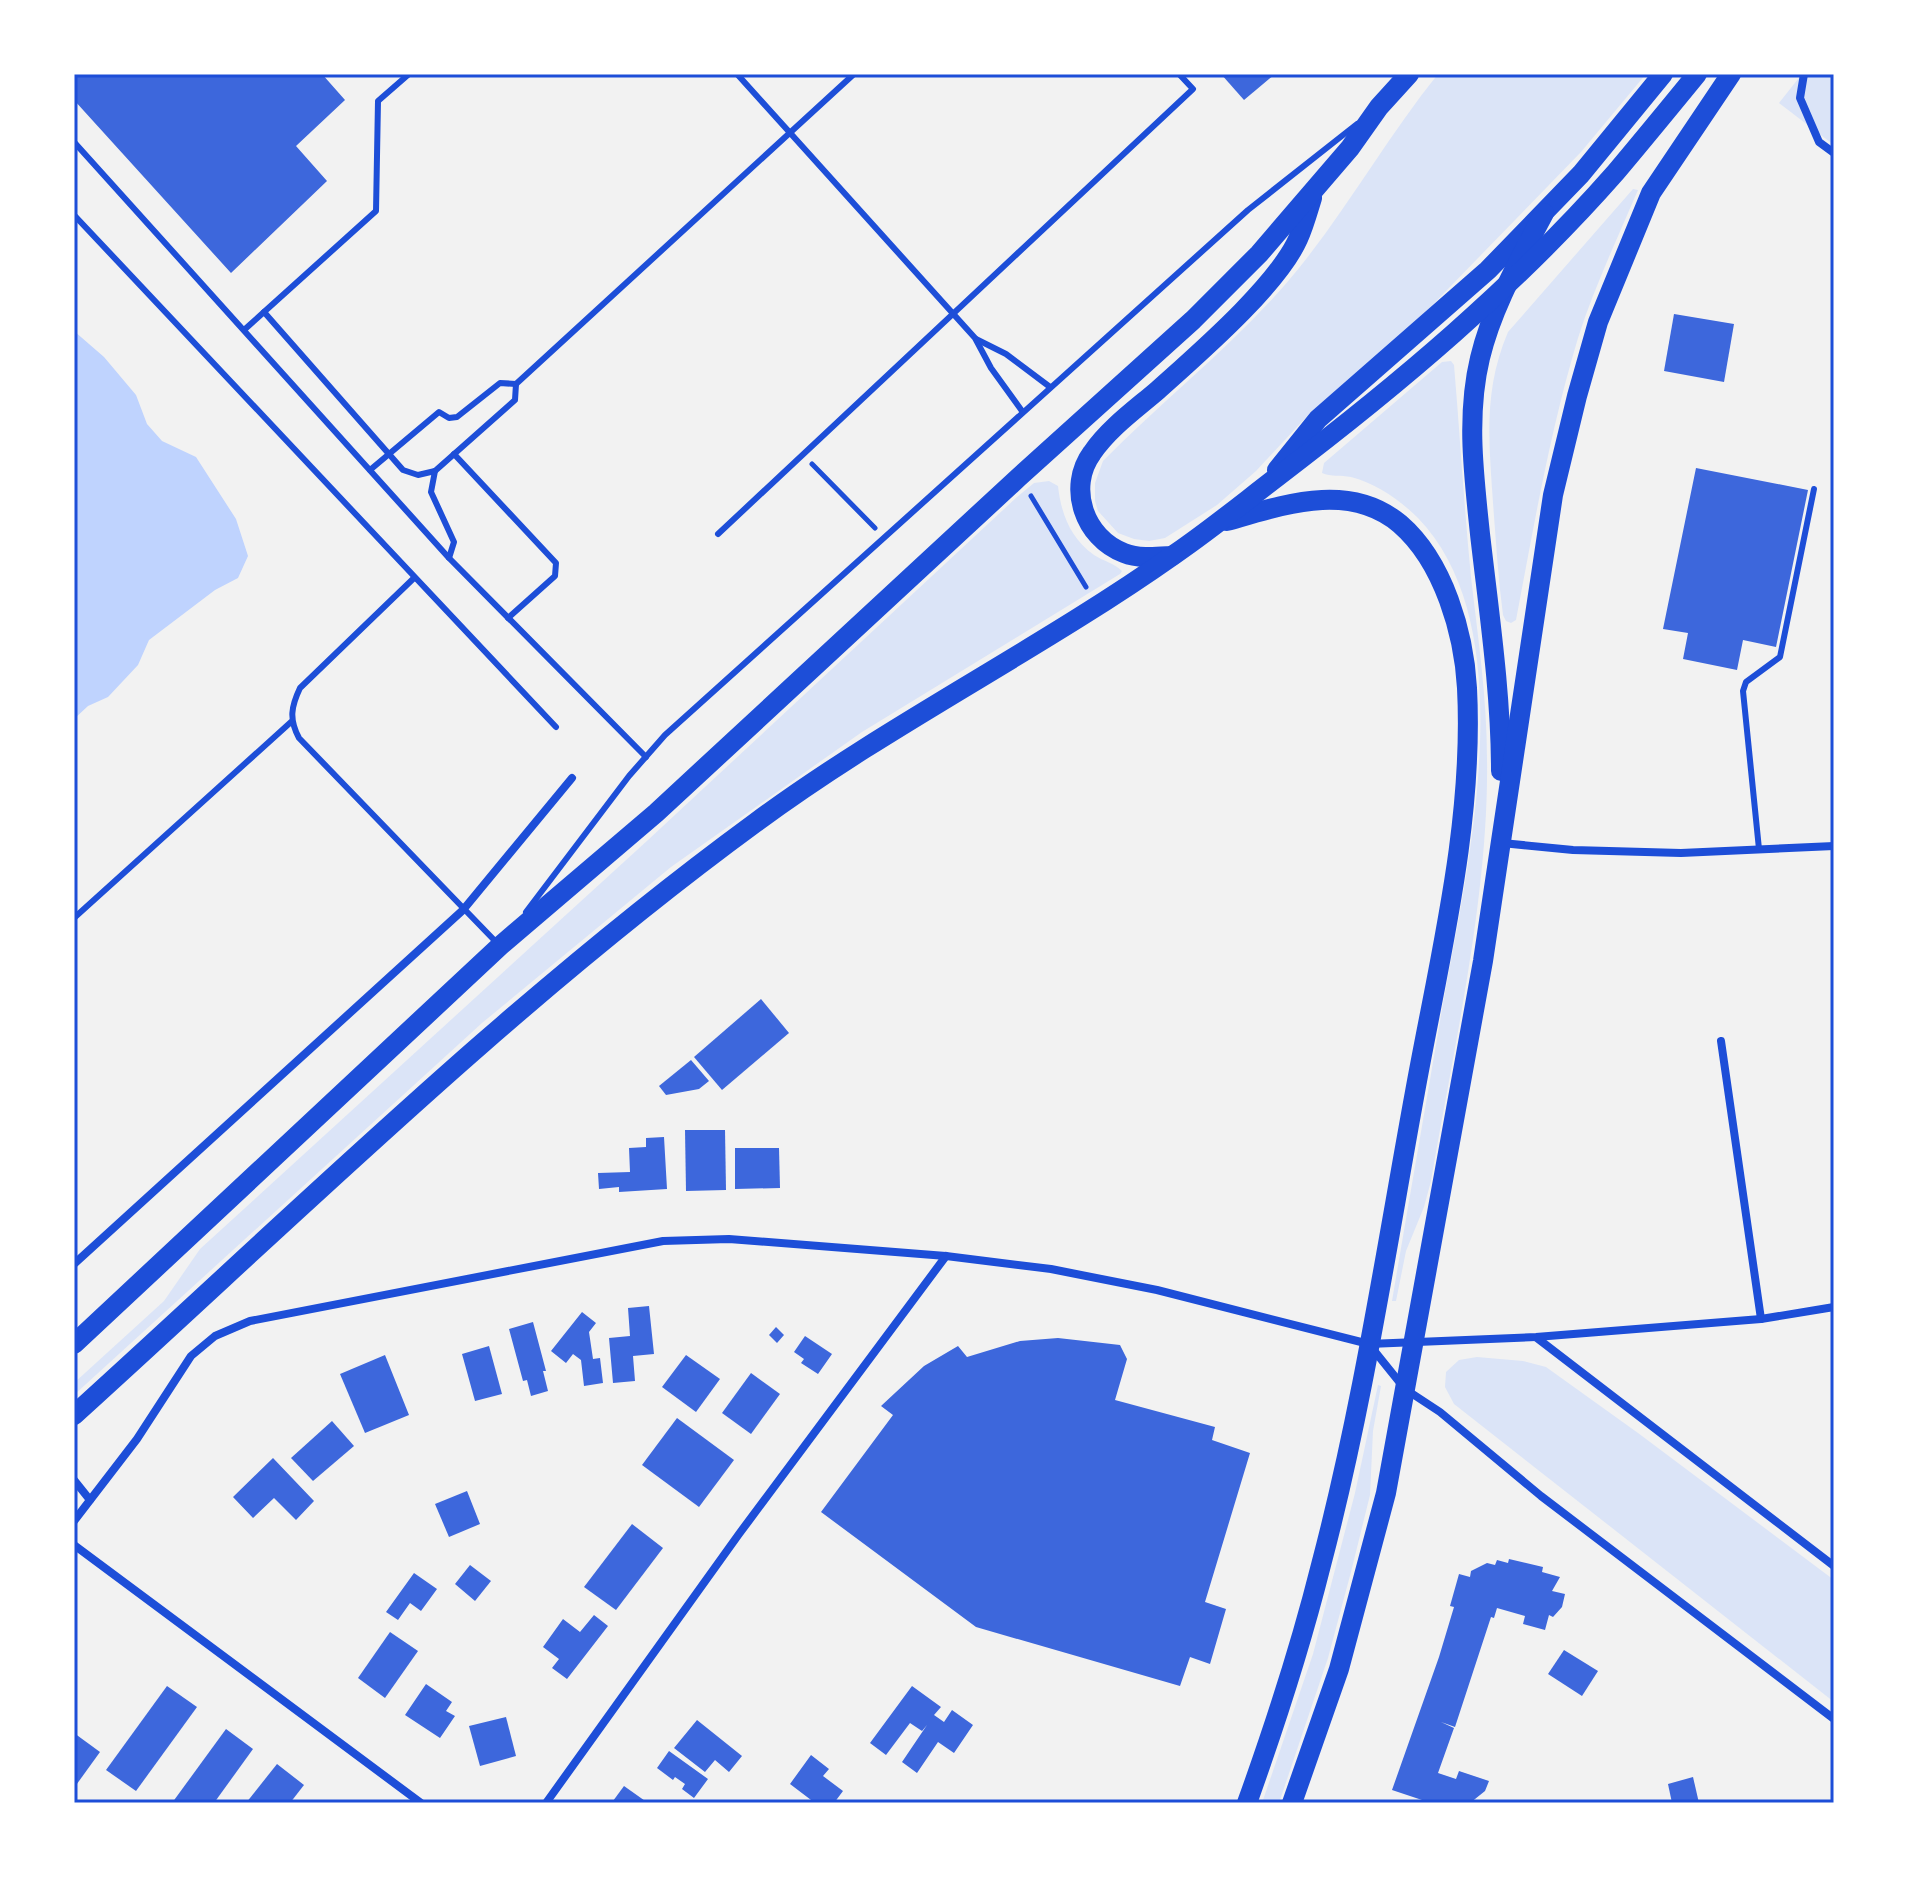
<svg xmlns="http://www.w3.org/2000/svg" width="1908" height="1877" font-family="'DM Sans',sans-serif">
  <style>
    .green { fill: #dbe4f7 }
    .water { fill: #bfd3fe }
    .building { fill: #3d67dc }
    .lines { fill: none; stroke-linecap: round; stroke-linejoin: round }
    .path { stroke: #1d4ed8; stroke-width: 5 }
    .service { stroke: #1d4ed8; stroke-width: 6 }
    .minor { stroke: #1d4ed8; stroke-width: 8 }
    .primary { stroke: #1d4ed8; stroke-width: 20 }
    .neatline { fill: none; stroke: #1d4ed8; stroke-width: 3 }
  </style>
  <rect width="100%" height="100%" fill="#f2f2f2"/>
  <g class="green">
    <path d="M 1438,74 L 1646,74 L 1581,152 L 1413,325 L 1310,413 L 1256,471 L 1217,505 L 1165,538 L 1149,541 L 1134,539 L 1118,533 L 1098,511 L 1095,501 L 1095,483 L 1103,461 C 1167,396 1242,339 1299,268 C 1349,206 1388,136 1438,74 Z"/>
    <path d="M 1802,74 L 1834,74 L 1834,145 L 1779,103 Z"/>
    <path d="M 1633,189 L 1638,190 C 1617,239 1594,288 1578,338 C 1550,431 1534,525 1516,620 L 1511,623 L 1506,621 L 1503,615 C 1498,578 1496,541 1493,503 C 1489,441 1483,391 1508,332 Z"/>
    <path d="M 1451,361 L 1454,365 C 1460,435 1464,506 1471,577 C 1478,638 1487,697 1487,759 C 1489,895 1454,1046 1431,1181 L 1424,1207 L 1406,1251 L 1396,1301 L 1392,1301 C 1408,1206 1425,1110 1441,1015 C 1465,877 1527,631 1418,518 C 1400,500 1375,483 1351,477 C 1341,475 1331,477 1322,473 L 1324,463 L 1442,362 Z"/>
    <path d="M 1049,481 L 1058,486 C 1061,513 1070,538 1094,555 C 1103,561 1114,563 1122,571 L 1120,574 L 862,732 L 671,867 L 482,1023 L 74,1395 L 74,1383 L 164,1301 L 200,1249 L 648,840 L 1017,497 L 1034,483 Z"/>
    <path d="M 1477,1357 L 1523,1361 L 1546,1367 L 1638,1433 L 1834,1580 L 1834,1702 L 1454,1404 L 1445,1387 L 1446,1372 L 1459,1360 Z"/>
    <path d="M 1378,1385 L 1381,1386 L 1373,1431 L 1370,1495 L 1351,1572 L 1328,1658 L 1279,1803 L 1262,1803 L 1313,1654 L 1355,1493 Z"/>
  </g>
  <path class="water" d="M 74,331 L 104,357 L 136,395 L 147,424 L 162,441 L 196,457 L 236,519 L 248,556 L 238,578 L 215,590 L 149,640 L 138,665 L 108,697 L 88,706 L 74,719 Z"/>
  <g class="building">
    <path d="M 74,74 L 322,74 L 345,100 L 296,146 L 327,181 L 231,273 L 74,100 Z"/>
    <path d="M 1221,74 L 1275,74 L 1244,100 Z"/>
    <path d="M 1674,314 L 1734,324 L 1724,382 L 1664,371 Z"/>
    <path d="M 1696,468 L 1808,490 L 1776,647 L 1743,640 L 1737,670 L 1683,659 L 1688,633 L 1663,629 Z"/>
    <path d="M 761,999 L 789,1033 L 722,1090 L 694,1057 Z"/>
    <path d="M 691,1060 L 709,1081 L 699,1089 L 666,1095 L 659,1086 Z"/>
    <path d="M 685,1130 L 725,1130 L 726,1190 L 686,1191 Z"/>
    <path d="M 664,1137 L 667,1189 L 619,1192 L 619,1187 L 599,1189 L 598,1173 L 630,1172 L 629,1148 L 646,1147 L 646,1138 Z"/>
    <path d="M 735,1148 L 779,1148 L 780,1188 L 735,1189 Z"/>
    <path d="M 649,1306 L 654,1354 L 633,1356 L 635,1381 L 613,1383 L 609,1338 L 630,1336 L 628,1308 Z"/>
    <path d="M 582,1312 L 596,1323 L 589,1332 L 593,1359 L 600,1358 L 603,1383 L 584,1386 L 581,1360 L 573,1354 L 566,1363 L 551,1351 Z"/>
    <path d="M 533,1322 L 546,1371 L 543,1371 L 548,1391 L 531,1396 L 527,1380 L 523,1381 L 509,1329 Z"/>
    <path d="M 776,1327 L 784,1335 L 777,1343 L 769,1335 Z"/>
    <path d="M 805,1336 L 832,1354 L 818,1374 L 801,1363 L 804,1359 L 794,1352 Z"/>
    <path d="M 1058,1338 L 1120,1345 L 1127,1359 L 1115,1400 L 1215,1427 L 1212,1440 L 1250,1453 L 1205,1602 L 1226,1609 L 1210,1664 L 1190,1657 L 1180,1686 L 976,1627 L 821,1512 L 893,1415 L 881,1406 L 924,1366 L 958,1346 L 967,1357 L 1020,1341 Z"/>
    <path d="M 489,1346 L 502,1394 L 475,1401 L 462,1354 Z"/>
    <path d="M 385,1355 L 409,1415 L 365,1433 L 340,1374 Z"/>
    <path d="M 686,1355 L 720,1379 L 696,1412 L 662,1387 Z"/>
    <path d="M 751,1373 L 780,1394 L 751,1434 L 722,1413 Z"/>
    <path d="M 677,1418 L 734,1460 L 699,1507 L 642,1465 Z"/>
    <path d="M 332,1421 L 354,1446 L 313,1481 L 291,1458 Z"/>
    <path d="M 273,1458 L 314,1501 L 296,1520 L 274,1498 L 253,1518 L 233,1497 Z"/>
    <path d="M 467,1491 L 480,1524 L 449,1537 L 435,1504 Z"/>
    <path d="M 632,1524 L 663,1548 L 616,1610 L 584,1587 Z"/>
    <path d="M 1509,1559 L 1543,1567 L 1542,1572 L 1560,1577 L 1552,1591 L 1565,1594 L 1562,1607 L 1553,1617 L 1549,1615 L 1545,1630 L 1523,1624 L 1525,1616 L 1497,1608 L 1494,1618 L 1491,1617 L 1455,1727 L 1441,1722 L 1454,1728 L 1438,1773 L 1456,1779 L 1459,1771 L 1489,1781 L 1485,1791 L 1470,1803 L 1431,1803 L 1392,1790 L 1439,1657 L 1454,1607 L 1450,1606 L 1459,1574 L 1470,1577 L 1471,1571 L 1487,1563 L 1495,1565 L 1497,1560 L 1508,1563 Z"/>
    <path d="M 470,1565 L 491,1581 L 475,1601 L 455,1584 Z"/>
    <path d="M 414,1573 L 437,1589 L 421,1611 L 410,1603 L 398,1620 L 386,1612 Z"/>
    <path d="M 594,1615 L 608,1626 L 567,1679 L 552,1668 L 559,1659 L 543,1647 L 563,1619 L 580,1632 Z"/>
    <path d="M 390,1632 L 418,1651 L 385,1698 L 358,1678 Z"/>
    <path d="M 1564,1650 L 1598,1671 L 1582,1696 L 1548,1674 Z"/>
    <path d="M 426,1684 L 452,1702 L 446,1711 L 455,1716 L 440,1738 L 405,1715 Z"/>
    <path d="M 167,1686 L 197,1707 L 136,1791 L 106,1770 Z"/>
    <path d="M 912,1686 L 941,1707 L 934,1715 L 944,1722 L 952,1710 L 973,1725 L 954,1753 L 938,1742 L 917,1773 L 902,1762 L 927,1725 L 922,1731 L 910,1723 L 886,1755 L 870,1743 Z"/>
    <path d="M 506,1717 L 516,1756 L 480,1766 L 469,1726 Z"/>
    <path d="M 697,1720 L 742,1756 L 729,1772 L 715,1760 L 705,1772 L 674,1748 Z"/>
    <path d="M 226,1729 L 253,1749 L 214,1803 L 172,1803 Z"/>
    <path d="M 74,1733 L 100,1752 L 74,1788 Z"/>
    <path d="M 669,1751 L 708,1779 L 694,1798 L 682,1789 L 685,1784 L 675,1777 L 673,1780 L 657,1768 Z"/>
    <path d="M 811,1755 L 829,1769 L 823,1776 L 843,1791 L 834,1803 L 815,1803 L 790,1784 Z"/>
    <path d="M 277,1764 L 304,1785 L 290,1803 L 246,1803 Z"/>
    <path d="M 1693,1777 L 1699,1803 L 1672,1803 L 1668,1784 Z"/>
    <path d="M 624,1786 L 648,1803 L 613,1801 Z"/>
  </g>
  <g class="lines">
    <g class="path">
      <path d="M 812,464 L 875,528"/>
      <path d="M 1031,496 L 1086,587"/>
    </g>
    <g class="service">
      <path d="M 409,74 L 378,101 L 376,211 L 264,312 L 403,470 L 418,475 L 435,471 L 515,400 L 516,384 L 854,74"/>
      <path d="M 737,74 L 975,338 L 991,368 L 1022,411"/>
      <path d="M 74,142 L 449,558 L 646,757"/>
      <path d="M 74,215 L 556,727"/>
      <path d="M 244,330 L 264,312"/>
      <path d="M 976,339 L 1006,354 L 1050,387"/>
      <path d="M 454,454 L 556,563 L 555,576 L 508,618"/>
      <path d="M 370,470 L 439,412 L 449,418 L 457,417 L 500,383 L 516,384"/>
      <path d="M 435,471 L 431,492 L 454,542 L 449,558"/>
      <path d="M 718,534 L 1193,89 L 1179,74"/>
      <path d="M 414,578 L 300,688 C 291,707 289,719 299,738 L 497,943"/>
      <path d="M 1759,849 L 1743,691 L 1746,682 L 1780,657 L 1814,489"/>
      <path d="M 526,912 L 629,776 L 665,735 L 1248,210 L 1357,124"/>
      <path d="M 74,918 L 291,722"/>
    </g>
    <g class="minor">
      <path d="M 1804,74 L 1800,98 L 1819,142 L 1834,153"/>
      <path d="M 1502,843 L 1573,850 L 1681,853 L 1834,846"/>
      <path d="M 1721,1041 L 1761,1319"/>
      <path d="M 74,1264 L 463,910 L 572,778"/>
      <path d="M 1537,1338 L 1834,1566"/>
      <path d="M 1372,1348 L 1405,1389 L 1440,1412 L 1541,1496 L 1834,1719"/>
      <path d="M 74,1480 L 90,1500"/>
      <path d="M 74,1521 L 137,1439 L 191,1356 L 215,1336 L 250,1321 L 663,1241 L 729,1239 L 946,1256 L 1051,1269 L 1157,1290 L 1369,1344 L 1536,1337 L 1761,1319 L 1834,1307"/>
      <path d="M 74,1545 L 421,1803"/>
      <path d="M 546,1803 L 739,1534 L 946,1256"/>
    </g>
    <g class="primary">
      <path d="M 1277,470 L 1318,419 L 1488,270 L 1581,174 L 1663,74"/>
      <path d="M 1227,521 C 1283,505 1349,481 1400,524 C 1444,562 1464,634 1467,688 C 1474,824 1439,959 1415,1092 C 1386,1250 1362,1410 1321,1565 C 1301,1645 1275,1725 1247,1803"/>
      <path d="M 1172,556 C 1156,557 1139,559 1124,553 C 1084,538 1067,487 1092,453 C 1109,428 1136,409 1158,390 C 1198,354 1277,286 1298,239 C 1304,226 1308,211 1312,198"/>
      <path d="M 1501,771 C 1501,692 1489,613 1480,534 C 1474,476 1466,416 1480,358 C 1492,307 1520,259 1544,213"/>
      <path d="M 74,1344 L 500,946 L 656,813 L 1019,477 L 1193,320 L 1259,254 L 1350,148 L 1379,107 L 1409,74"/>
      <path d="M 74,1415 C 297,1213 512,1001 755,823 C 889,724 1039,650 1175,554 C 1210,530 1243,503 1277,477 C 1397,386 1516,286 1616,172 C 1643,140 1670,107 1697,74"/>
      <path d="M 1292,1803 L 1339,1669 L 1386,1493 L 1483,961 L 1553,495 L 1577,396 L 1598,322 L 1651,193 L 1731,74"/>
    </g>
  </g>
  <rect width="1908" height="1877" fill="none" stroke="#ffffff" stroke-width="152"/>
  <rect x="76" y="76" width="1756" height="1725" class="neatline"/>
</svg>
